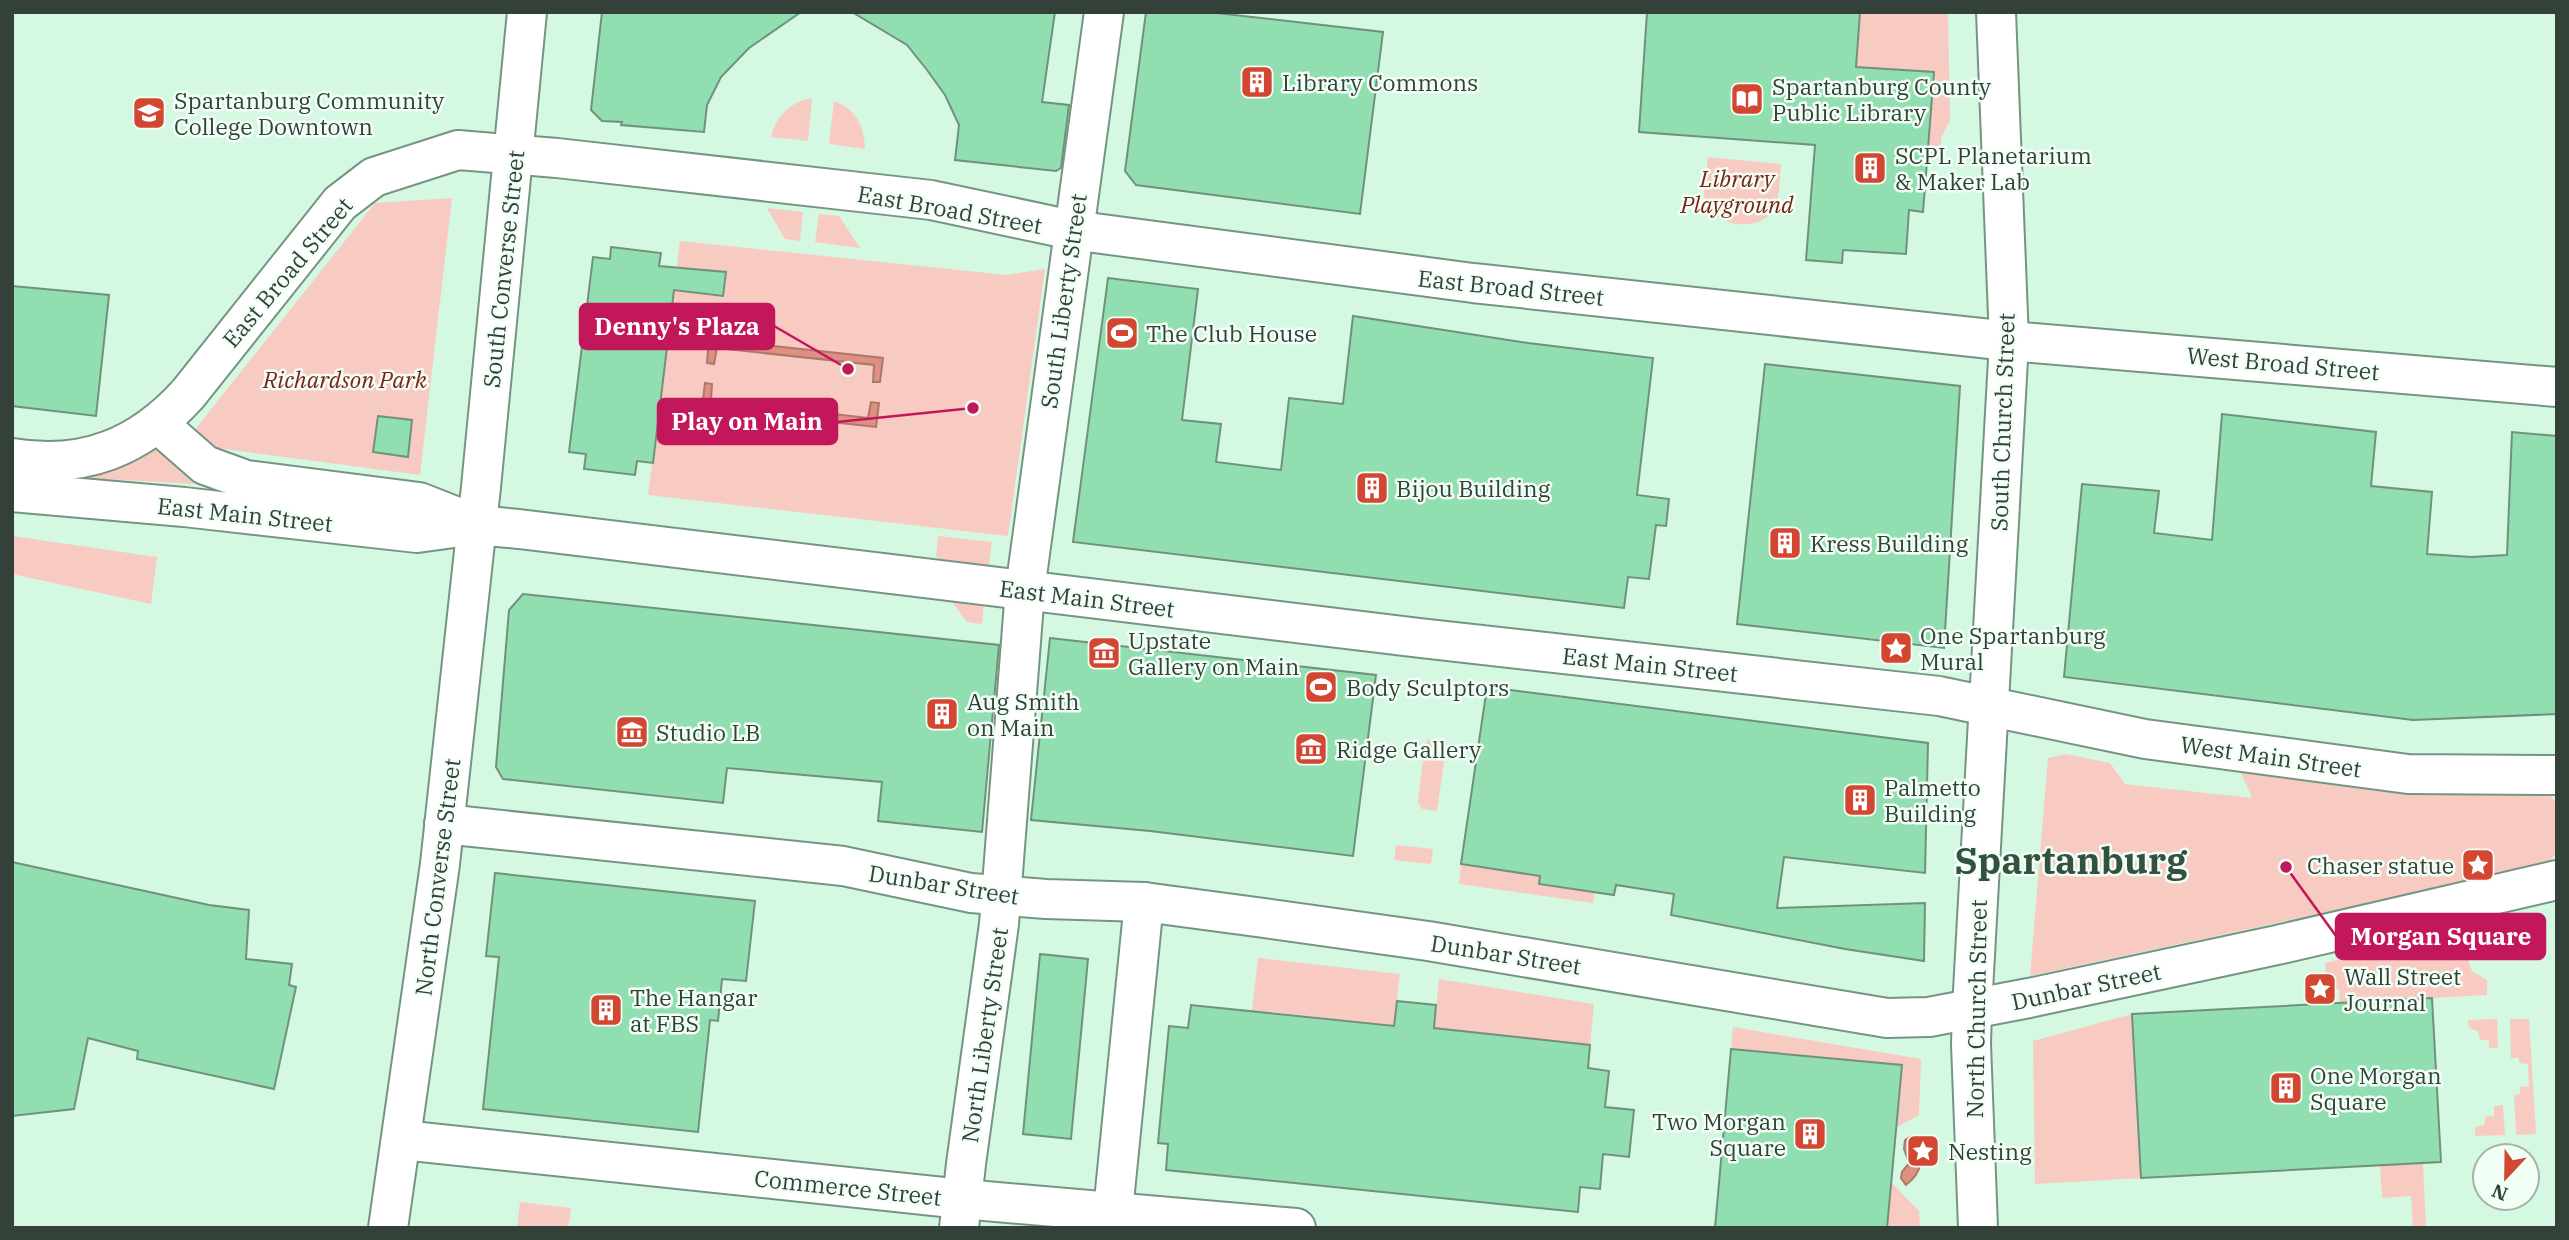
<svg xmlns="http://www.w3.org/2000/svg" width="2569" height="1240" font-family="'IBM Plex Serif',serif">
  <style>
    .green { fill: #f8cbc2 }
    .water { fill: #df9081; stroke: #ab786b; stroke-width: 2 }
    .building { fill: #91deb1; stroke: #71917d; stroke-width: 2 }
    .lines { fill: none; stroke-linecap: round; stroke-linejoin: round }
    .minor-casing { stroke: #759582; stroke-width: 42 }
    .major-casing { stroke: #759582; stroke-width: 42 }
    .minor { stroke: #fff; stroke-width: 38 }
    .major { stroke: #fff; stroke-width: 38 }
    .labels { text-anchor: middle; dominant-baseline: central; stroke-width: 5; stroke-linejoin: round; paint-order: stroke }
    .poi-label { font-size: 23px; fill: #334138; stroke: #f1fff6; text-anchor: start }
    .park-label { font-size: 23px; font-style: italic; fill: #7f2215; stroke: #f1fff6 }
    .street-label { font-size: 23px; fill: #334138; stroke: #f1fff6 }
    .town-label { font-size: 37px; font-weight: bold; fill: #33513f; stroke: #f1fff6 }
    .leader { fill: none; stroke: #c2185b; stroke-width: 2.5 }
    .callout-dot { fill: #c2185b; stroke: #f1fff6; stroke-width: 2.5 }
    .callout { fill: #c2185b; stroke: #c2185b; stroke-width: 2.5 }
    .callout-label { font-size: 24px; text-anchor: middle; font-weight: bold; fill: #fff }
  </style>
  <rect width="100%" height="100%" fill="#d5f8e2"/>
  <g class="green">
    <path d="M 1860,12 L 1948,12 L 1950,120 L 1941,138 L 1941,157 L 1927,156 L 1934,72 L 1856,67 Z"/>
    <path d="M 812,98 L 808,141 L 771,137 C 776,116 791,101 812,98 Z"/>
    <path d="M 834,101 C 856,109 864,126 865,149 L 829,144 Z"/>
    <path d="M 1708,157 L 1781,164 C 1779,181 1781,204 1768,216 C 1751,232 1710,224 1705,200 C 1702,187 1707,170 1708,157 Z"/>
    <path d="M 452,198 L 420,475 L 217,448 L 193,432 L 375,203 Z"/>
    <path d="M 767,208 L 803,212 L 800,241 L 785,239 Z"/>
    <path d="M 819,214 L 839,216 L 860,248 L 815,242 Z"/>
    <path d="M 680,241 L 1007,275 L 1045,269 L 1008,536 L 648,495 Z"/>
    <path d="M 159,447 L 215,485 L 67,477 Z"/>
    <path d="M 12,536 L 157,557 L 151,604 L 12,574 Z"/>
    <path d="M 938,536 L 992,542 L 989,566 L 941,561 L 936,556 Z"/>
    <path d="M 949,598 L 984,602 L 982,624 L 967,622 Z"/>
    <path d="M 1430,739 L 1447,741 L 1437,811 L 1422,809 L 1418,802 L 1425,743 Z"/>
    <path d="M 2066,754 L 2110,763 L 2125,784 L 2252,798 L 2241,773 L 2415,791 L 2533,790 L 2552,797 L 2557,805 L 2557,853 L 2545,865 L 2030,976 L 2048,758 Z"/>
    <path d="M 1396,845 L 1433,849 L 1431,864 L 1394,860 Z"/>
    <path d="M 1461,864 L 1540,876 L 1594,892 L 1593,903 L 1459,884 Z"/>
    <path d="M 2483,926 L 2483,932 C 2467,941 2465,955 2472,971 L 2487,980 L 2487,995 L 2340,1003 L 2339,989 L 2327,988 L 2325,963 Z"/>
    <path d="M 1258,958 L 1400,974 L 1394,1026 L 1252,1010 Z"/>
    <path d="M 1439,979 L 1594,1004 L 1590,1045 L 1434,1028 Z"/>
    <path d="M 2132,1014 L 2141,1178 L 2035,1184 L 2033,1041 Z"/>
    <path d="M 2497,1019 L 2498,1048 L 2489,1048 L 2489,1040 L 2480,1040 L 2478,1031 L 2469,1028 L 2468,1020 Z"/>
    <path d="M 2510,1019 L 2529,1019 L 2536,1134 L 2516,1135 L 2514,1095 L 2520,1094 L 2520,1087 L 2529,1086 L 2528,1064 L 2519,1063 L 2519,1058 L 2511,1058 Z"/>
    <path d="M 1733,1027 L 1921,1059 L 1919,1115 L 1897,1127 L 1902,1065 L 1731,1049 Z"/>
    <path d="M 2503,1105 L 2505,1135 L 2475,1136 L 2475,1127 L 2484,1125 L 2486,1116 L 2494,1116 L 2494,1106 Z"/>
    <path d="M 2423,1164 L 2426,1228 L 2413,1228 L 2411,1196 L 2382,1198 L 2380,1165 Z"/>
    <path d="M 1892,1183 L 1919,1211 L 1920,1228 L 1887,1228 Z"/>
    <path d="M 520,1202 L 571,1208 L 568,1228 L 517,1228 Z"/>
  </g>
  <g class="water">
    <path d="M 709,339 L 883,358 L 880,382 L 873,382 L 874,365 L 717,348 L 714,364 L 707,363 Z"/>
    <path d="M 705,383 L 712,384 L 711,400 L 868,418 L 871,402 L 879,403 L 876,427 L 702,408 Z"/>
    <path d="M 1910,1137 C 1925,1154 1924,1171 1906,1185 L 1901,1178 L 1902,1172 L 1909,1163 L 1904,1149 L 1905,1140 Z"/>
  </g>
  <g class="building">
    <path d="M 602,12 L 801,12 L 749,48 L 721,77 L 707,105 L 704,132 L 621,125 L 622,122 L 602,121 L 591,110 Z"/>
    <path d="M 852,12 L 1055,12 L 1042,102 L 1069,105 L 1061,168 L 1056,171 L 955,160 L 959,125 L 945,95 L 927,70 L 907,45 Z"/>
    <path d="M 1146,12 L 1208,12 L 1383,32 L 1360,214 L 1136,185 L 1125,171 Z"/>
    <path d="M 1647,12 L 1860,12 L 1856,67 L 1934,72 L 1923,212 L 1909,210 L 1906,254 L 1843,250 L 1842,263 L 1806,260 L 1815,145 L 1639,132 Z"/>
    <path d="M 611,247 L 661,253 L 659,266 L 726,272 L 723,296 L 674,290 L 653,463 L 637,461 L 635,475 L 584,469 L 586,454 L 569,452 L 593,257 L 610,259 Z"/>
    <path d="M 1108,278 L 1198,289 L 1182,420 L 1221,424 L 1216,462 L 1281,470 L 1289,398 L 1343,404 L 1353,316 L 1528,343 L 1653,358 L 1637,495 L 1669,499 L 1666,526 L 1656,525 L 1649,579 L 1628,577 L 1624,608 L 1073,542 Z"/>
    <path d="M 12,286 L 109,295 L 96,416 L 12,406 Z"/>
    <path d="M 1765,364 L 1960,386 L 1944,648 L 1737,624 Z"/>
    <path d="M 2222,414 L 2376,432 L 2371,486 L 2432,492 L 2427,554 L 2471,557 L 2507,555 L 2512,432 L 2557,436 L 2557,714 L 2413,720 L 2064,677 L 2082,484 L 2159,491 L 2154,533 L 2212,540 Z"/>
    <path d="M 378,416 L 412,420 L 408,457 L 373,452 Z"/>
    <path d="M 523,594 L 999,645 L 982,832 L 878,821 L 882,782 L 727,768 L 723,803 L 503,779 L 496,767 L 509,610 Z"/>
    <path d="M 1050,638 L 1376,675 L 1353,856 L 1150,831 L 1031,820 Z"/>
    <path d="M 1487,687 L 1928,743 L 1925,873 L 1784,857 L 1777,908 L 1925,903 L 1924,961 L 1845,949 L 1671,915 L 1674,894 L 1616,885 L 1614,895 L 1539,884 L 1540,876 L 1461,864 Z"/>
    <path d="M 12,862 L 209,905 L 249,910 L 246,959 L 292,964 L 289,985 L 296,987 L 274,1089 L 137,1059 L 138,1051 L 88,1038 L 74,1109 L 12,1116 Z"/>
    <path d="M 495,873 L 755,901 L 746,981 L 722,979 L 718,1021 L 710,1020 L 698,1132 L 483,1109 L 499,957 L 486,956 Z"/>
    <path d="M 1040,954 L 1088,959 L 1071,1139 L 1023,1134 Z"/>
    <path d="M 2432,998 L 2441,1162 L 2141,1178 L 2132,1014 Z"/>
    <path d="M 1397,1001 L 1436,1005 L 1434,1028 L 1590,1045 L 1588,1068 L 1609,1071 L 1605,1107 L 1634,1110 L 1629,1157 L 1603,1154 L 1600,1189 L 1580,1187 L 1578,1212 L 1166,1170 L 1168,1144 L 1158,1143 L 1169,1026 L 1188,1028 L 1191,1005 L 1394,1026 Z"/>
    <path d="M 1731,1049 L 1902,1065 L 1887,1228 L 1715,1228 Z"/>
  </g>
  <g class="lines">
    <defs>
      <g id="minor">
        <path d="M 157,423 L 205,465 L 246,480 L 419,502 L 475,524"/>
        <path d="M 12,458 C 84,470 140,447 188,394 L 340,203 L 374,177 L 458,150 L 557,158 L 931,200 L 1072,230 L 1473,283 L 2009,341 L 2557,387"/>
        <path d="M 12,492 L 184,507 L 417,533 L 476,525 L 519,529 L 1420,638 L 1939,696 L 2145,739 L 2408,774 L 2557,775"/>
        <path d="M 444,824 L 843,866 L 971,893 L 1046,899 L 1144,902 L 1264,918 L 1428,941 L 1887,1018 L 1929,1017 L 2029,998 L 2277,945 L 2557,880"/>
        <path d="M 402,1140 L 962,1199 L 1296,1228"/>
        <path d="M 1113,1211 L 1144,902"/>
        <path d="M 388,1228 L 440,864 L 481,487 L 527,12"/>
        <path d="M 959,1228 L 966,1164 L 999,924 L 1025,590 L 1104,12"/>
      </g>
      <path id="major" d="M 1978,1228 L 1971,1044 L 1972,1009 L 2009,341 L 1996,12"/>
    </defs>
    <use href="#minor" class="minor-casing"/>
    <use href="#major" class="major-casing"/>
    <use href="#minor" class="minor"/>
    <use href="#major" class="major"/>
  </g>
  <defs>
    <symbol id="building-square" viewBox="-11 -11 22 22"><rect x="-9" y="-9" width="18" height="18" rx="4" fill="#d34732" stroke="#f1fff6"/><path d="M-4-6H4V6H1V3H-1V6H-4ZM-2.5-4.3h1.7v1.8h-1.7ZM.8-4.3h1.7v1.8H.8ZM-2.5-1h1.7V.8h-1.7ZM.8-1h1.7V.8H.8Z" fill="#fff"/></symbol>
    <symbol id="library-square" viewBox="-11 -11 22 22"><rect x="-9" y="-9" width="18" height="18" rx="4" fill="#d34732" stroke="#f1fff6"/><path d="M-6-4Q-3-5.5-.7-3.5V5Q-3 3-6 4ZM6-4Q3-5.5 .7-3.5V5Q3 3 6 4Z" fill="#fff"/></symbol>
    <symbol id="university-square" viewBox="-11 -11 22 22"><rect x="-9" y="-9" width="18" height="18" rx="4" fill="#d34732" stroke="#f1fff6"/><path d="M0-5L7-2L0 1L-7-2ZM-4 1L0 2.5L4 1V4Q0 6-4 4Z" fill="#fff"/></symbol>
    <symbol id="stadium-square" viewBox="-11 -11 22 22"><rect x="-9" y="-9" width="18" height="18" rx="4" fill="#d34732" stroke="#f1fff6"/><path d="M0-5a6.5 5 0 1 0 0 10a6.5 5 0 1 0 0-10ZM-3.5-1.8h7v3.6h-7Z" fill="#fff"/></symbol>
    <symbol id="sight-square" viewBox="-11 -11 22 22"><rect x="-9" y="-9" width="18" height="18" rx="4" fill="#d34732" stroke="#f1fff6"/><path d="M0-6L1.8-2.2L6-1.7L2.9 1.2L3.7 5.4L0 3.3L-3.7 5.4L-2.9 1.2L-6-1.7L-1.8-2.2Z" fill="#fff"/></symbol>
    <symbol id="museum-square" viewBox="-11 -11 22 22"><rect x="-9" y="-9" width="18" height="18" rx="4" fill="#d34732" stroke="#f1fff6"/><path d="M0-6L6-3V-2H-6V-3ZM-5-1h2V3h-2ZM-1-1h2V3h-2ZM3-1h2V3H3ZM-6 4H6V6H-6Z" fill="#fff"/></symbol>
  </defs>
  <g fill-rule="evenodd">
    <use href="#building-square" x="1238" y="63" width="38" height="38"/>
    <use href="#library-square" x="1728" y="80" width="38" height="38"/>
    <use href="#university-square" x="130" y="94" width="38" height="38"/>
    <use href="#building-square" x="1851" y="149" width="38" height="38"/>
    <use href="#stadium-square" x="1103" y="314" width="38" height="38"/>
    <use href="#building-square" x="1353" y="469" width="38" height="38"/>
    <use href="#building-square" x="1766" y="524" width="38" height="38"/>
    <use href="#sight-square" x="1877" y="629" width="38" height="38"/>
    <use href="#museum-square" x="1085" y="634" width="38" height="38"/>
    <use href="#stadium-square" x="1302" y="668" width="38" height="38"/>
    <use href="#building-square" x="923" y="695" width="38" height="38"/>
    <use href="#museum-square" x="613" y="713" width="38" height="38"/>
    <use href="#museum-square" x="1292" y="730" width="38" height="38"/>
    <use href="#building-square" x="1841" y="781" width="38" height="38"/>
    <use href="#sight-square" x="2459" y="846" width="38" height="38"/>
    <use href="#sight-square" x="2301" y="970" width="38" height="38"/>
    <use href="#building-square" x="587" y="991" width="38" height="38"/>
    <use href="#building-square" x="2267" y="1069" width="38" height="38"/>
    <use href="#building-square" x="1791" y="1115" width="38" height="38"/>
    <use href="#sight-square" x="1904" y="1132" width="38" height="38"/>
  </g>
  <g class="labels">
    <g class="poi-label">
      <text x="1282" y="82">Library Commons</text>
      <text x="1772" y="86">Spartanburg County<tspan x="1772" dy="26">Public Library</tspan></text>
      <text x="174" y="100">Spartanburg Community<tspan x="174" dy="26">College Downtown</tspan></text>
      <text x="1895" y="155">SCPL Planetarium<tspan x="1895" dy="26">&amp; Maker Lab</tspan></text>
      <text x="1146" y="333">The Club House</text>
      <text x="1396" y="488">Bijou Building</text>
      <text x="1810" y="543">Kress Building</text>
      <text x="1920" y="635">One Spartanburg<tspan x="1920" dy="26">Mural</tspan></text>
      <text x="1128" y="640">Upstate<tspan x="1128" dy="26">Gallery on Main</tspan></text>
      <text x="1346" y="687">Body Sculptors</text>
      <text x="967" y="701">Aug Smith<tspan x="967" dy="26">on Main</tspan></text>
      <text x="656" y="732">Studio LB</text>
      <text x="1336" y="749">Ridge Gallery</text>
      <text x="1884" y="787">Palmetto<tspan x="1884" dy="26">Building</tspan></text>
      <text x="2454" y="865" text-anchor="end">Chaser statue</text>
      <text x="2344" y="976">Wall Street<tspan x="2344" dy="26">Journal</tspan></text>
      <text x="630" y="997">The Hangar<tspan x="630" dy="26">at FBS</tspan></text>
      <text x="2310" y="1075">One Morgan<tspan x="2310" dy="26">Square</tspan></text>
      <text x="1786" y="1121" text-anchor="end">Two Morgan<tspan x="1786" dy="26">Square</tspan></text>
      <text x="1948" y="1151">Nesting</text>
    </g>
    <g class="park-label">
      <text x="1737" y="178">Library<tspan x="1737" dy="26">Playground</tspan></text>
      <text x="345" y="379">Richardson Park</text>
    </g>
    <g class="street-label">
      <text transform="translate(950 209) rotate(10)">East Broad Street</text>
      <text transform="translate(503 269) rotate(-84)">South Converse Street</text>
      <text transform="translate(287 272) rotate(-50)">East Broad Street</text>
      <text transform="translate(1511 287) rotate(6)">East Broad Street</text>
      <text transform="translate(1063 301) rotate(-82)">South Liberty Street</text>
      <text transform="translate(2283 363) rotate(5)">West Broad Street</text>
      <text transform="translate(2002 422) rotate(-88)">South Church Street</text>
      <text transform="translate(245 514) rotate(6)">East Main Street</text>
      <text transform="translate(1087 598) rotate(7)">East Main Street</text>
      <text transform="translate(1650 664) rotate(6)">East Main Street</text>
      <text transform="translate(2271 756) rotate(8)">West Main Street</text>
      <text transform="translate(437 877) rotate(-83)">North Converse Street</text>
      <text transform="translate(944 884) rotate(9)">Dunbar Street</text>
      <text transform="translate(1506 954) rotate(9)">Dunbar Street</text>
      <text transform="translate(2086 986) rotate(-12)">Dunbar Street</text>
      <text transform="translate(1976 1009) rotate(-89)">North Church Street</text>
      <text transform="translate(984 1035) rotate(-82)">North Liberty Street</text>
      <text transform="translate(848 1187) rotate(6)">Commerce Street</text>
    </g>
    <g class="town-label">
      <text x="2071" y="860">Spartanburg</text>
    </g>
  </g>
  <path class="leader" d="M848 369L774 326M973 408L837 422M2286 867L2336 936"/>
  <g class="callout-dot">
    <circle cx="848" cy="369" r="7"/>
    <circle cx="973" cy="408" r="7"/>
    <circle cx="2286" cy="867" r="7"/>
  </g>
  <g class="callout">
    <rect x="580" y="304" width="194" height="45" rx="7"/>
    <rect x="658" y="399" width="179" height="45" rx="7"/>
    <rect x="2336" y="914" width="209" height="45" rx="7"/>
  </g>
  <g class="callout-label">
    <text x="677" y="335">Denny's Plaza</text>
    <text x="747" y="430">Play on Main</text>
    <text x="2441" y="945">Morgan Square</text>
  </g>
  <rect width="2569" height="1240" fill="none" stroke="#334138" stroke-width="28"/>
  <g transform="translate(2506 1177) rotate(202)"><circle r="33" fill="#f1fff6" stroke="#a5b3aa" stroke-width="2"/>
  <path d="M0-5L12 26L0 18L-12 26Z" fill="#d34732"/>
  <text y="-10" font-size="19" font-weight="bold" text-anchor="middle" fill="#334138">N</text>
  </g>
</svg>
